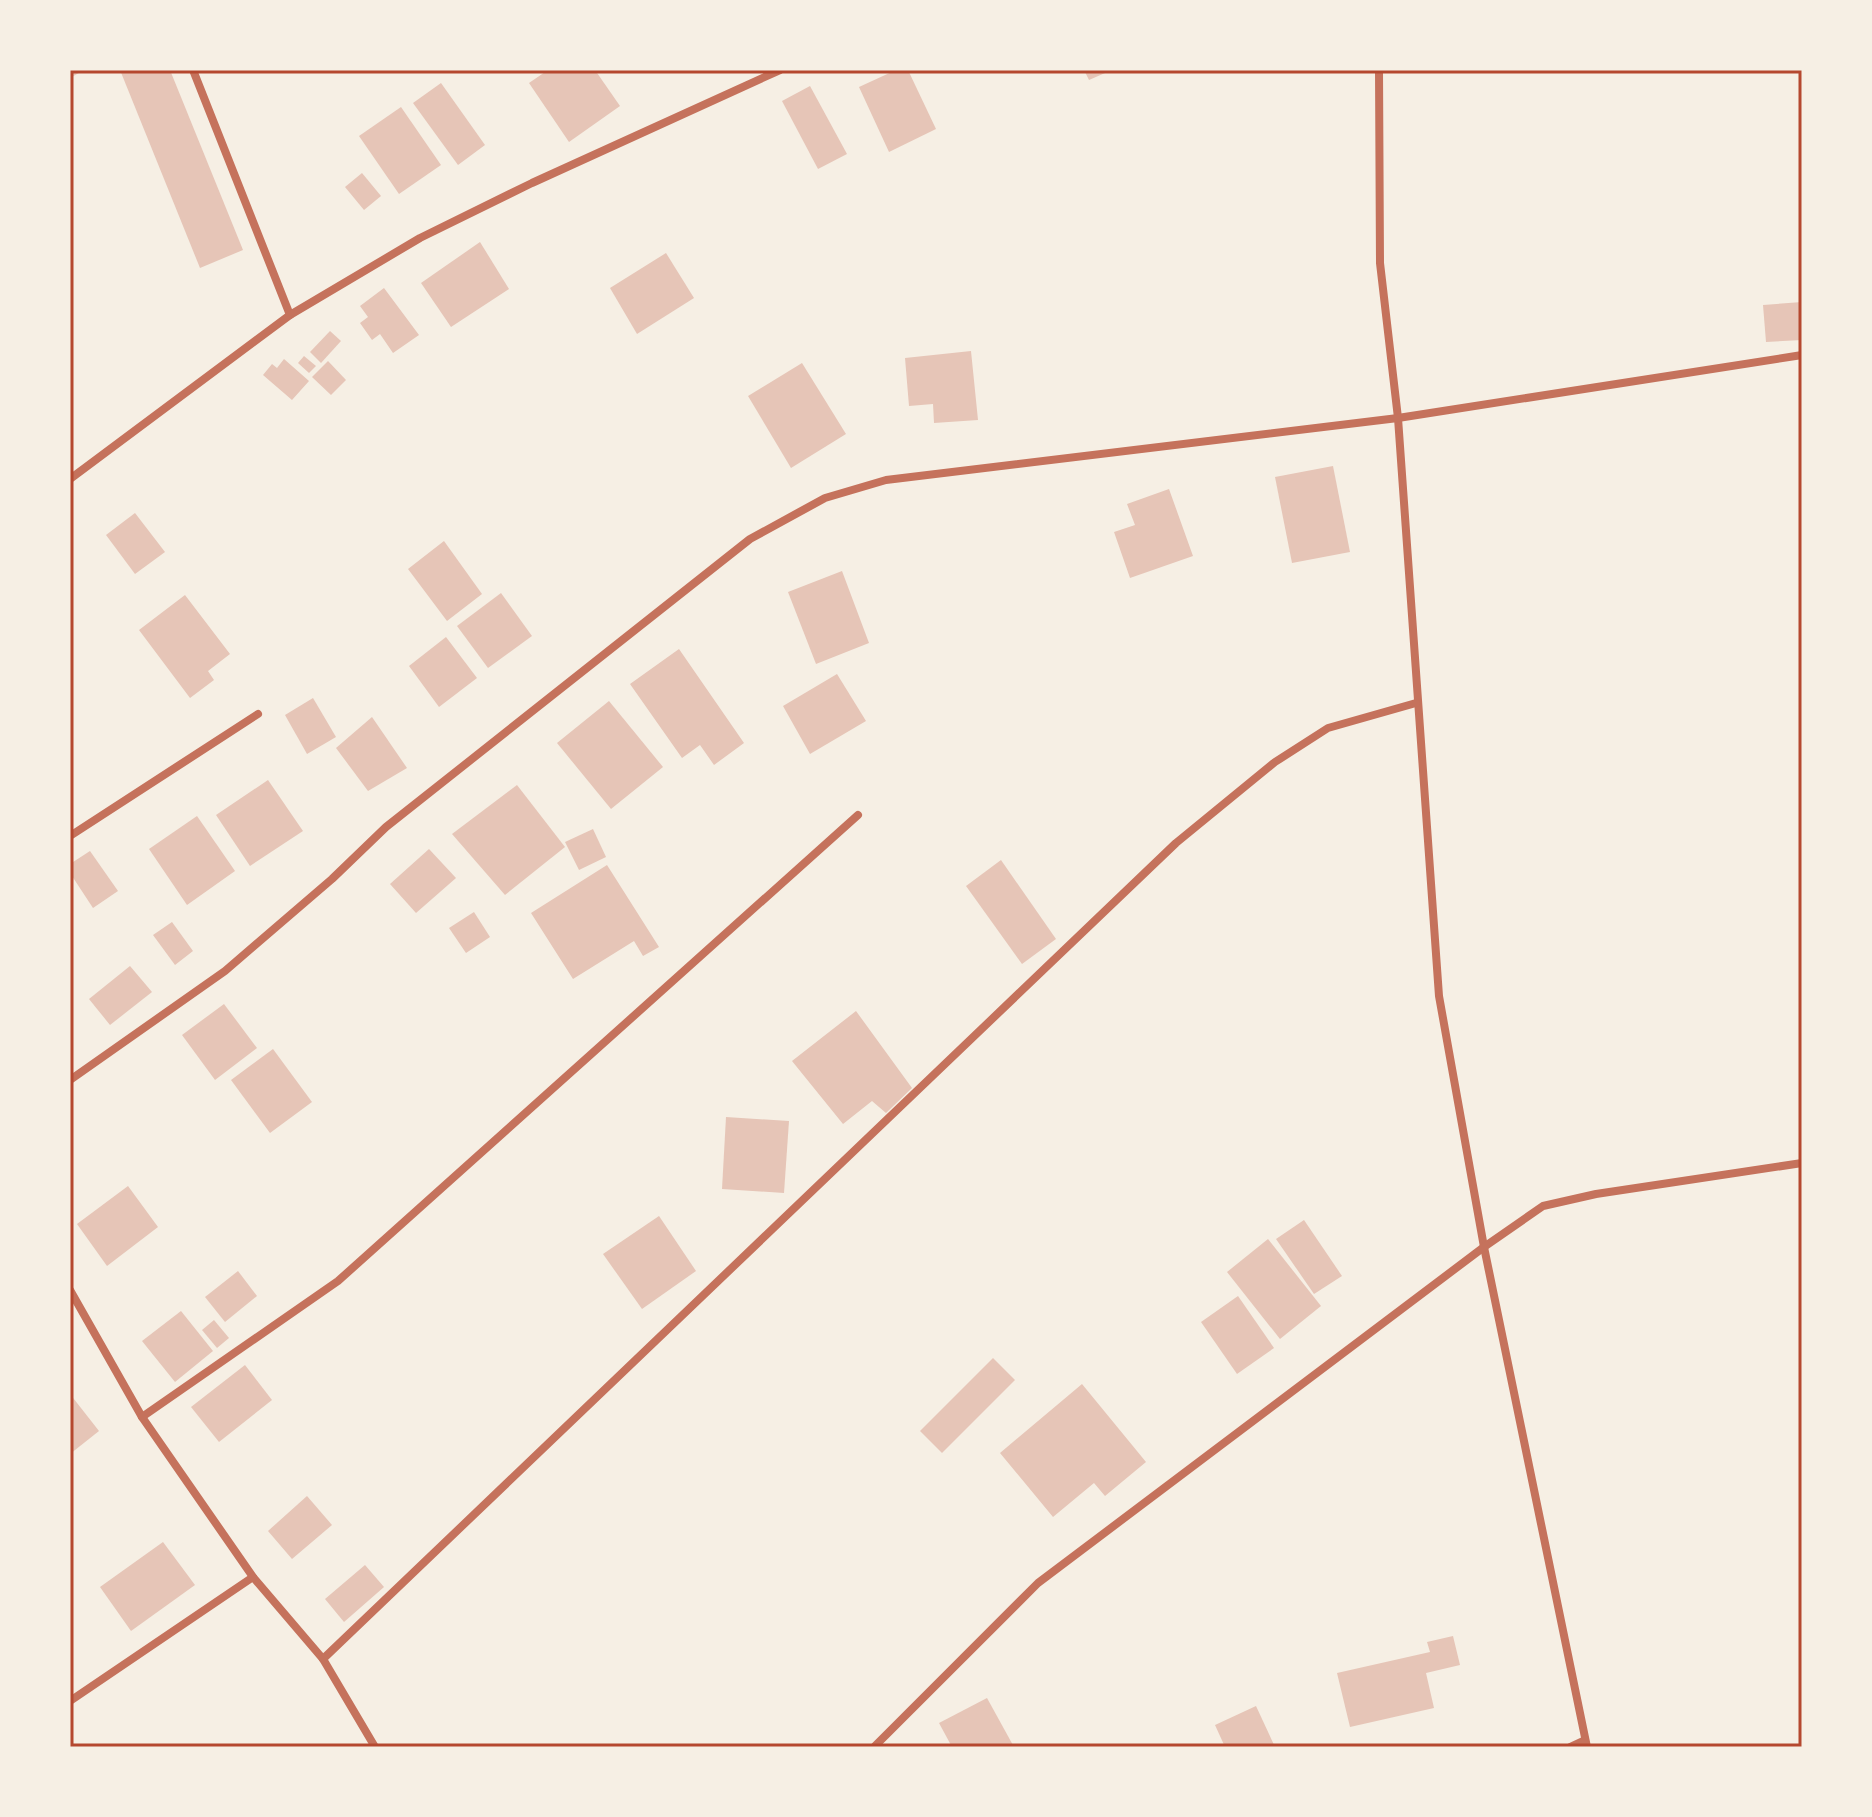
<svg xmlns="http://www.w3.org/2000/svg" width="1872" height="1817" font-family="'Alegreya Sans',sans-serif">
  <style>
    .building { fill: #e6c5b7 }
    .lines { fill: none; stroke-linecap: round; stroke-linejoin: round }
    .minor { stroke: #c5725c; stroke-width: 8 }
    .neatline { fill: none; stroke: #b5482f; stroke-width: 3 }
  </style>
  <rect width="100%" height="100%" fill="#f6efe4"/>
  <g class="building">
    <path d="M 70,70 L 84,70 L 70,78 Z"/>
    <path d="M 120,70 L 170,70 L 243,250 L 200,268 Z"/>
    <path d="M 548,70 L 595,70 L 620,106 L 569,142 L 529,83 Z"/>
    <path d="M 896,70 L 908,70 L 936,129 L 889,152 L 859,87 Z"/>
    <path d="M 1084,70 L 1112,70 L 1089,80 Z"/>
    <path d="M 441,83 L 485,145 L 458,165 L 413,103 Z"/>
    <path d="M 810,86 L 847,154 L 818,169 L 782,101 Z"/>
    <path d="M 401,107 L 441,165 L 399,194 L 359,136 Z"/>
    <path d="M 362,173 L 381,196 L 364,210 L 345,187 Z"/>
    <path d="M 480,242 L 509,289 L 451,327 L 421,283 Z"/>
    <path d="M 666,253 L 694,298 L 637,334 L 610,288 Z"/>
    <path d="M 384,288 L 419,335 L 393,353 L 380,334 L 372,340 L 360,323 L 368,317 L 360,306 Z"/>
    <path d="M 1802,302 L 1802,340 L 1766,342 L 1763,305 Z"/>
    <path d="M 330,331 L 341,341 L 321,363 L 310,352 Z"/>
    <path d="M 971,351 L 978,420 L 934,423 L 933,404 L 909,406 L 905,358 Z"/>
    <path d="M 304,356 L 316,366 L 309,373 L 298,363 Z"/>
    <path d="M 284,359 L 309,381 L 292,400 L 263,375 L 272,364 L 277,368 Z"/>
    <path d="M 328,361 L 346,380 L 331,395 L 312,377 Z"/>
    <path d="M 802,363 L 846,434 L 791,468 L 748,396 Z"/>
    <path d="M 1333,466 L 1350,552 L 1292,563 L 1275,477 Z"/>
    <path d="M 1169,489 L 1193,556 L 1130,578 L 1114,532 L 1135,525 L 1127,504 Z"/>
    <path d="M 135,513 L 165,552 L 135,574 L 106,535 Z"/>
    <path d="M 444,541 L 482,594 L 447,621 L 408,569 Z"/>
    <path d="M 842,571 L 869,643 L 816,664 L 788,592 Z"/>
    <path d="M 501,593 L 532,636 L 488,668 L 457,626 Z"/>
    <path d="M 185,595 L 230,654 L 208,671 L 214,680 L 190,698 L 139,630 Z"/>
    <path d="M 446,637 L 477,678 L 439,707 L 409,666 Z"/>
    <path d="M 679,649 L 744,743 L 714,765 L 700,745 L 682,758 L 630,684 Z"/>
    <path d="M 837,674 L 866,721 L 810,754 L 783,706 Z"/>
    <path d="M 313,698 L 336,737 L 307,754 L 285,715 Z"/>
    <path d="M 609,701 L 663,767 L 611,809 L 557,743 Z"/>
    <path d="M 372,717 L 407,768 L 368,791 L 336,748 Z"/>
    <path d="M 268,780 L 303,831 L 250,866 L 216,815 Z"/>
    <path d="M 517,785 L 565,847 L 505,895 L 452,834 Z"/>
    <path d="M 197,816 L 235,871 L 187,905 L 149,849 Z"/>
    <path d="M 593,829 L 606,857 L 579,870 L 565,842 Z"/>
    <path d="M 429,849 L 456,878 L 416,913 L 390,884 Z"/>
    <path d="M 90,851 L 118,891 L 93,908 L 70,873 L 70,864 Z"/>
    <path d="M 1001,860 L 1056,939 L 1022,964 L 966,886 Z"/>
    <path d="M 607,865 L 659,947 L 643,956 L 634,941 L 573,979 L 531,913 Z"/>
    <path d="M 474,912 L 490,937 L 466,953 L 449,928 Z"/>
    <path d="M 172,922 L 193,951 L 175,965 L 153,935 Z"/>
    <path d="M 130,966 L 152,992 L 110,1025 L 89,999 Z"/>
    <path d="M 224,1004 L 257,1048 L 215,1080 L 182,1035 Z"/>
    <path d="M 856,1011 L 912,1088 L 886,1113 L 872,1101 L 843,1124 L 792,1061 Z"/>
    <path d="M 273,1049 L 312,1102 L 270,1133 L 231,1080 Z"/>
    <path d="M 726,1117 L 789,1121 L 784,1193 L 722,1189 Z"/>
    <path d="M 128,1186 L 158,1227 L 107,1266 L 77,1224 Z"/>
    <path d="M 659,1216 L 696,1271 L 642,1309 L 603,1254 Z"/>
    <path d="M 1304,1220 L 1342,1276 L 1314,1294 L 1276,1239 Z"/>
    <path d="M 1268,1239 L 1321,1306 L 1280,1339 L 1227,1272 Z"/>
    <path d="M 238,1271 L 257,1296 L 225,1322 L 205,1297 Z"/>
    <path d="M 1238,1296 L 1274,1348 L 1237,1374 L 1201,1322 Z"/>
    <path d="M 181,1311 L 213,1351 L 175,1382 L 142,1341 Z"/>
    <path d="M 214,1320 L 229,1338 L 217,1348 L 202,1330 Z"/>
    <path d="M 993,1358 L 1015,1380 L 942,1453 L 920,1431 Z"/>
    <path d="M 245,1365 L 272,1400 L 219,1442 L 191,1407 Z"/>
    <path d="M 1082,1384 L 1146,1462 L 1105,1496 L 1094,1483 L 1053,1517 L 1000,1453 Z"/>
    <path d="M 70,1394 L 99,1431 L 70,1454 Z"/>
    <path d="M 307,1496 L 332,1525 L 292,1559 L 268,1531 Z"/>
    <path d="M 163,1542 L 195,1585 L 131,1631 L 100,1587 Z"/>
    <path d="M 365,1565 L 384,1587 L 344,1622 L 325,1599 Z"/>
    <path d="M 1453,1636 L 1460,1665 L 1426,1673 L 1434,1708 L 1350,1727 L 1337,1673 L 1430,1652 L 1427,1642 Z"/>
    <path d="M 987,1698 L 1014,1747 L 952,1747 L 939,1723 Z"/>
    <path d="M 1256,1706 L 1275,1747 L 1225,1747 L 1215,1725 Z"/>
  </g>
  <g class="lines">
    <g class="minor">
      <path d="M 193,70 L 290,315"/>
      <path d="M 1379,70 L 1380,263 L 1398,418 L 1439,996 L 1484,1247 L 1587,1747"/>
      <path d="M 70,479 L 290,315 L 420,238 L 532,183 L 780,70"/>
      <path d="M 70,836 L 258,714"/>
      <path d="M 70,1080 L 225,971 L 332,879 L 386,827 L 750,539 L 825,498 L 886,480 L 1398,418 L 1802,355"/>
      <path d="M 70,1290 L 142,1417 L 253,1577 L 323,1659 L 375,1747"/>
      <path d="M 142,1417 L 338,1281 L 858,815"/>
      <path d="M 323,1659 L 1176,843 L 1275,762 L 1328,728 L 1416,703"/>
      <path d="M 70,1701 L 253,1577"/>
      <path d="M 874,1747 L 1038,1583 L 1484,1247 L 1543,1206 L 1596,1194 L 1802,1163"/>
      <path d="M 1570,1747 L 1585,1740"/>
    </g>
  </g>
  <rect width="1872" height="1817" fill="none" stroke="#f6efe4" stroke-width="144"/>
  <rect x="72" y="72" width="1728" height="1673" class="neatline"/>
</svg>
